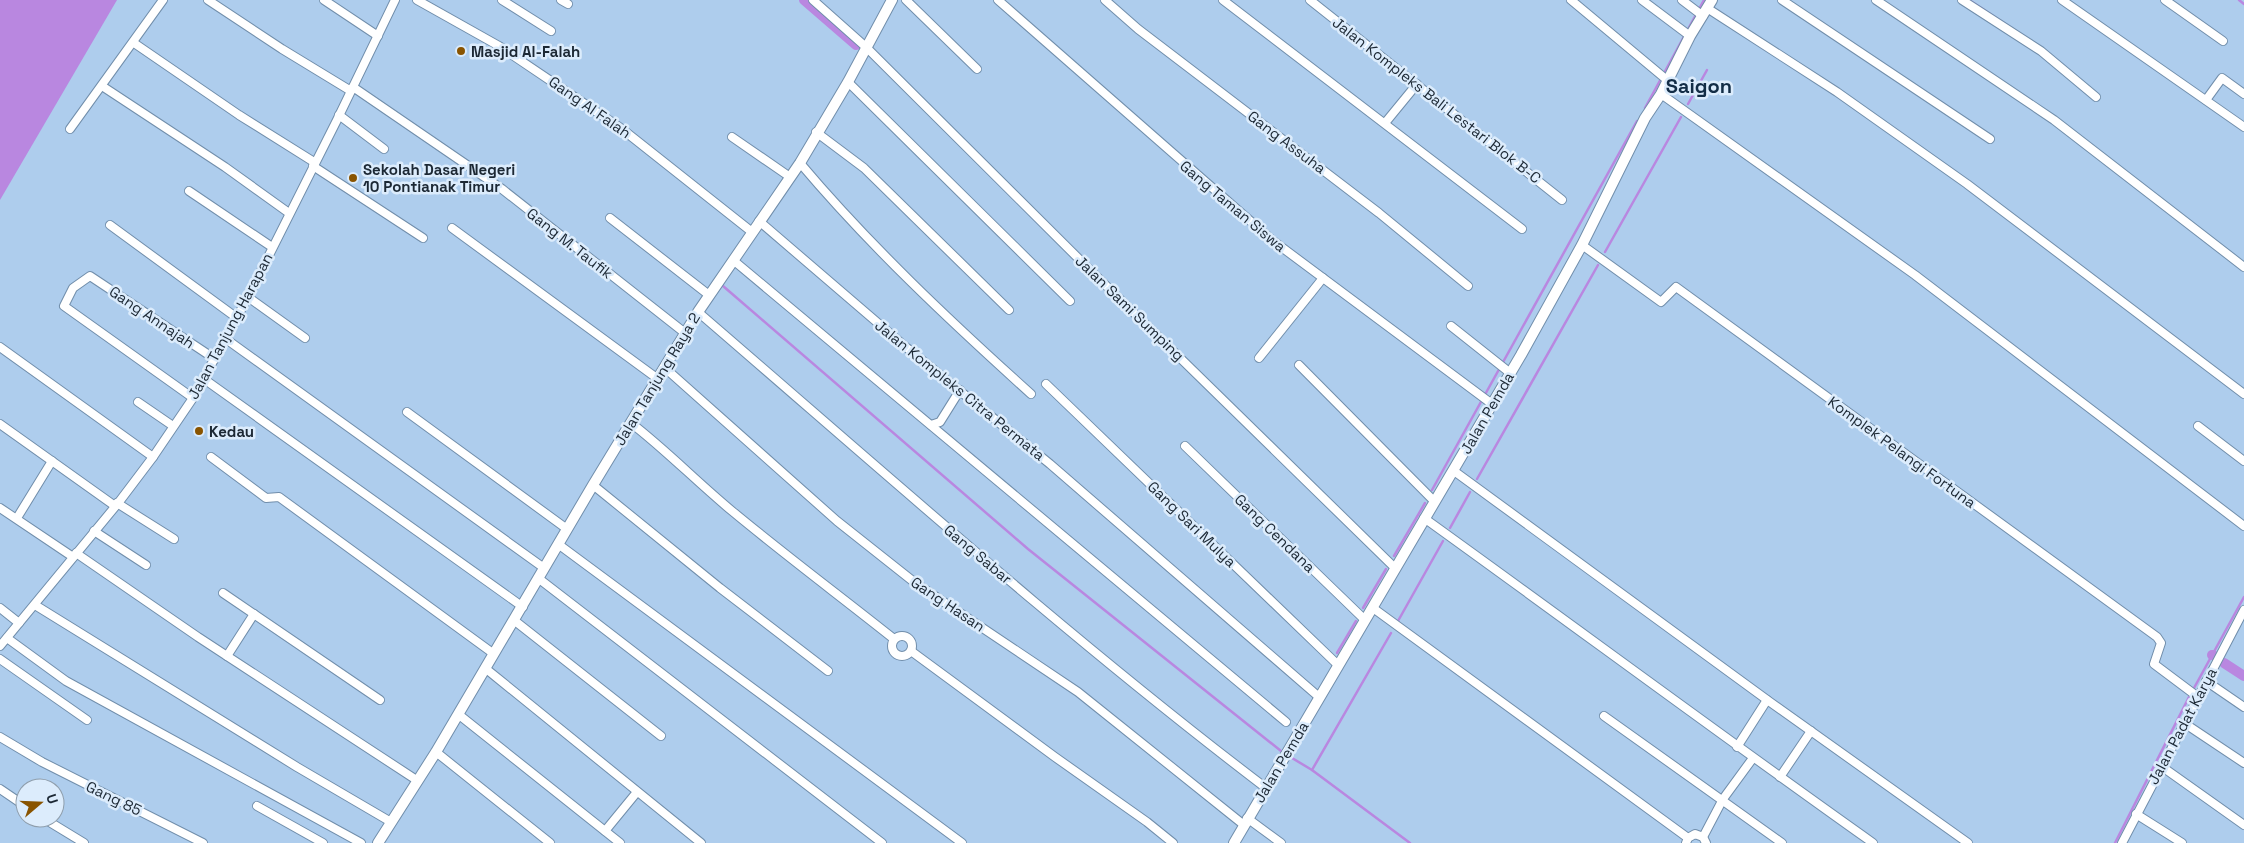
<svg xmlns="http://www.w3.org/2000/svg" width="2244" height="843" font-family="'Space Grotesk',sans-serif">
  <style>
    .water { fill: #b987e0 }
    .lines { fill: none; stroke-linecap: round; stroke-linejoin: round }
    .stream { stroke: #b987e0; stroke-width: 2.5 }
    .canal { stroke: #b987e0; stroke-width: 10 }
    .minor-casing { stroke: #718eab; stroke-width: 10 }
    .tertiary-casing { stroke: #718eab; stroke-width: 12 }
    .minor { stroke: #fff; stroke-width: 8 }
    .tertiary { stroke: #fff; stroke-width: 10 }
    .poi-dot { fill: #895400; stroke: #dcecfc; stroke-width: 2 }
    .labels { text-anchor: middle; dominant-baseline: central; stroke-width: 5; stroke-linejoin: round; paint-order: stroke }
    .poi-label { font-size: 15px; font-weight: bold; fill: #1c2834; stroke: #dcecfc; text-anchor: start }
    .street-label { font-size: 15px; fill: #1c2834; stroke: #dcecfc }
    .district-label { font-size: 20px; font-weight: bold; fill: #132d46; stroke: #dcecfc }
  </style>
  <rect width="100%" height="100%" fill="#aecded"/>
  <path class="water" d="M 0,0 L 117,0 L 0,200 Z"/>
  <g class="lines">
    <g class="stream">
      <path d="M 1969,0 L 2022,35"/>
      <path d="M 2239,0 L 2244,4"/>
      <path d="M 1688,104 L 1707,70"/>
      <path d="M 1645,108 L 1704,0"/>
      <path d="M 1605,252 L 1681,117"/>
      <path d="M 723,286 L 1028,549 L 1281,751"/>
      <path d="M 1477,479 L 1598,265"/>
      <path d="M 1432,490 L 1637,121"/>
      <path d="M 1450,528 L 1470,492"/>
      <path d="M 1394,556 L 1425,503"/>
      <path d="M 1363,608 L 1386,569"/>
      <path d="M 1398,621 L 1443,541"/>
      <path d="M 1337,653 L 1356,621"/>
      <path d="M 2194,688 L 2244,597"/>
      <path d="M 1292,758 L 1312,770 L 1410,843"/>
      <path d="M 1312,770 L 1391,633"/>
      <path d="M 2115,843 L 2189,697"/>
    </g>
    <g class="canal">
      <path d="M 804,0 L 856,45"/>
      <path d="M 2212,655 L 2213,655"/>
      <path d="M 2224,663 L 2244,676"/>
    </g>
    <defs>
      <g id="minor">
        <path d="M 208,0 L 282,49 L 351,91"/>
        <path d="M 324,0 L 378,36"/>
        <path d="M 417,0 L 499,46 L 622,129 L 752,232"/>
        <path d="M 502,0 L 551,31"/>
        <path d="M 561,0 L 568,4"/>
        <path d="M 813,0 L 867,48 L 1086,266 L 1394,567"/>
        <path d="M 906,0 L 977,69"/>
        <path d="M 998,0 L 1272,240 L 1492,404"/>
        <path d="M 1105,0 L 1138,29 L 1379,213 L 1468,286"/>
        <path d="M 1223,0 L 1522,229"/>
        <path d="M 1310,0 L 1562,200"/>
        <path d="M 1571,0 L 1667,80"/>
        <path d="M 1642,0 L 1690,36"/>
        <path d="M 1682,0 L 1703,16"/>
        <path d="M 1782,0 L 1990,139"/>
        <path d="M 1876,0 L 2054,120 L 2244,267"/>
        <path d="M 1962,0 L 2041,51 L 2096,97"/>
        <path d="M 2062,0 L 2244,127"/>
        <path d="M 2165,0 L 2223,41"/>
        <path d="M 1707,8 L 1837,92 L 1967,184 L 2244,394"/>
        <path d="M 134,43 L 239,115 L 314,162"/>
        <path d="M 848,82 L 1070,301"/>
        <path d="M 102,86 L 225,167 L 289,213"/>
        <path d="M 353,87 L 502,189 L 685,333"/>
        <path d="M 1661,94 L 1915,275 L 2244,526"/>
        <path d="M 2206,100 L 2222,78 L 2244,94"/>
        <path d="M 339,115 L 384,149"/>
        <path d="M 1385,123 L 1417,84"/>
        <path d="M 70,129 L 163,0"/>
        <path d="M 816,132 L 864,168 L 1009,310"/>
        <path d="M 732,137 L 790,177"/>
        <path d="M 800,163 C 870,246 950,321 1031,394"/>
        <path d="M 313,166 L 423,238"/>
        <path d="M 189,191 L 272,247"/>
        <path d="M 610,218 L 709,295"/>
        <path d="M 759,221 L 907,348 L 1050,464 L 1319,697"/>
        <path d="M 110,225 L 237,318"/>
        <path d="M 452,228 L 658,379"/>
        <path d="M 1582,245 L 1661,302 L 1676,287 L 2157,637 L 2161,643 L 2154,664 L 2198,697"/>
        <path d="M 733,260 L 1286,722"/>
        <path d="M 248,297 L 305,338"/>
        <path d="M 698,312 C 885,473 1069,638 1266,788"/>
        <path d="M 1451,326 L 1509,372"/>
        <path d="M 226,339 L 544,568"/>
        <path d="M 0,347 L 153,457"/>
        <path d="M 1259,358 L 1323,278"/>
        <path d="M 1299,365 L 1434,501"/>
        <path d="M 665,368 L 837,521 L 914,582 L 1078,692 L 1244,825"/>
        <path d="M 204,379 L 523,607"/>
        <path d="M 1046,384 L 1338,665"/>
        <path d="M 193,398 L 64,306 L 73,288 L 90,276 L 215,359"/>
        <path d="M 138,402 L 173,426"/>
        <path d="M 407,412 L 567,529"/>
        <path d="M 631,423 C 666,450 697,482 732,511 C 785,555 840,596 894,639"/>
        <path d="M 0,424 L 115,506"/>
        <path d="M 931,425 L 940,422 L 960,390"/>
        <path d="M 2198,426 L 2244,461"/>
        <path d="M 1185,446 L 1365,620"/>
        <path d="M 211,457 L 266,498 L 279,497 L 494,654"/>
        <path d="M 1454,471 L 1770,702 L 1968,843"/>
        <path d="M 593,485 L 720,588 L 828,671"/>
        <path d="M 117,503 L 174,539"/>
        <path d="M 0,508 L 73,557"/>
        <path d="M 17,518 L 52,461"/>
        <path d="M 1424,518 C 1574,626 1722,736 1873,843"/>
        <path d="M 94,531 L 146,565"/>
        <path d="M 558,544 L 962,843"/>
        <path d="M 76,553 L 198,637 L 418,781"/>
        <path d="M 538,578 L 882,843"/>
        <path d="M 223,593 L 380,700"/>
        <path d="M 35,605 L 297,767 L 391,822"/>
        <path d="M 0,608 L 19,623"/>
        <path d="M 1373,608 L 1688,838"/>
        <path d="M 515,621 L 661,736"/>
        <circle cx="902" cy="646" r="10"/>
        <path d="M 7,638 L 66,681 L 361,843"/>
        <path d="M 0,646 L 119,502 L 153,457 L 193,398 L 248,297 L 337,120 L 395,0"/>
        <path d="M 911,651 L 1055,757 L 1147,822 L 1173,843"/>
        <path d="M 227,656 L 254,614"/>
        <path d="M 0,659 L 87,720"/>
        <path d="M 485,668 L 701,843"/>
        <path d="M 2206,681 L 2244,707"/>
        <path d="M 458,714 L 620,843"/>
        <path d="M 1604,716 L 1782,843"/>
        <path d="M 2184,723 L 2244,763"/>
        <path d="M 0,737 L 42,762 L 203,843"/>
        <path d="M 1737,747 L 1767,700"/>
        <path d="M 436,752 L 550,843"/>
        <path d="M 2161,766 L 2244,825"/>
        <path d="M 1780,777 L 1811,731"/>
        <path d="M 0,789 L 25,806"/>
        <path d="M 257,806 L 323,843"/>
        <path d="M 2136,814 L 2182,843"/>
        <path d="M 43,818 L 84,843"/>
        <path d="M 1247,818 L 1281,843"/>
        <path d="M 605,831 L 637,792"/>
        <path d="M 1703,837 L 1723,799 L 1753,758"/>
        <path d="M 1686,843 L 1688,838 L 1695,834 L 1703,837 L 1706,843"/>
        <path d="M 2122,843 L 2244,610"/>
      </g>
      <g id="tertiary">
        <path d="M 378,843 L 436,752 L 593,485 L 698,312 L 800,163 L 848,82 L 892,0"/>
        <path d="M 1234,843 L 1521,355 L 1582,245 L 1645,118 L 1661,94 L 1690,36 L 1712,0"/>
      </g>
    </defs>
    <use href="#minor" class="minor-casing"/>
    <use href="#tertiary" class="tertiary-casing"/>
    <use href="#minor" class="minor"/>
    <use href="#tertiary" class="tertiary"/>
  </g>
  <g class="poi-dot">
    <circle cx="461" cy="51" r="5"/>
    <circle cx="353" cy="178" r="5"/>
    <circle cx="199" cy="431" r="5"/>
  </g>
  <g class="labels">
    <g class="poi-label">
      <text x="471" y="51">Masjid Al-Falah</text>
      <text x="363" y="169">Sekolah Dasar Negeri<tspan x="363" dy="17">10 Pontianak Timur</tspan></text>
      <text x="209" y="431">Kedau</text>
    </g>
    <g class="street-label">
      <text transform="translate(1437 100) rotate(38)">Jalan Kompleks Bali Lestari Blok B-C</text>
      <text transform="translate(590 107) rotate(35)">Gang Al Falah</text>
      <text transform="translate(1287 142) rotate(37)">Gang Assuha</text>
      <text transform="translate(1233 206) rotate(40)">Gang Taman Siswa</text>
      <text transform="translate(570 243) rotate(38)">Gang M. Taufik</text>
      <text transform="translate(1130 308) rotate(44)">Jalan Sami Sumping</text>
      <text transform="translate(152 317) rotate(34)">Gang Annajah</text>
      <text transform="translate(230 326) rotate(-62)">Jalan Tanjung Harapan</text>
      <text transform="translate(657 379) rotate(-59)">Jalan Tanjung Raya 2</text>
      <text transform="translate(960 390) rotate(39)">Jalan Kompleks Citra Permata</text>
      <text transform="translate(1487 413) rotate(-60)">Jalan Pemda</text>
      <text transform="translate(1902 452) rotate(36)">Komplek Pelangi Fortuna</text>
      <text transform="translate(1192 524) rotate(44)">Gang Sari Mulya</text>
      <text transform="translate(1275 533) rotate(44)">Gang Cendana</text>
      <text transform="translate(978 554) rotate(40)">Gang Sabar</text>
      <text transform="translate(948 604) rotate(34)">Gang Hasan</text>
      <text transform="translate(2182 726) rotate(-62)">Jalan Padat Karya</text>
      <text transform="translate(1281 762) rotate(-59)">Jalan Pemda</text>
      <text transform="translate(114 798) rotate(26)">Gang 85</text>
    </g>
    <g class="district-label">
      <text x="1699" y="86">Saigon</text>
    </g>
  </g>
  <g transform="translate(40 803) rotate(71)"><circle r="24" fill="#dcecfc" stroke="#8f9eac"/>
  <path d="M0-4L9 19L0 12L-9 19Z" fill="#895400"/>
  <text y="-8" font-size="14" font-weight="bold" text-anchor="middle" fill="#1c2834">U</text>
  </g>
</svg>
